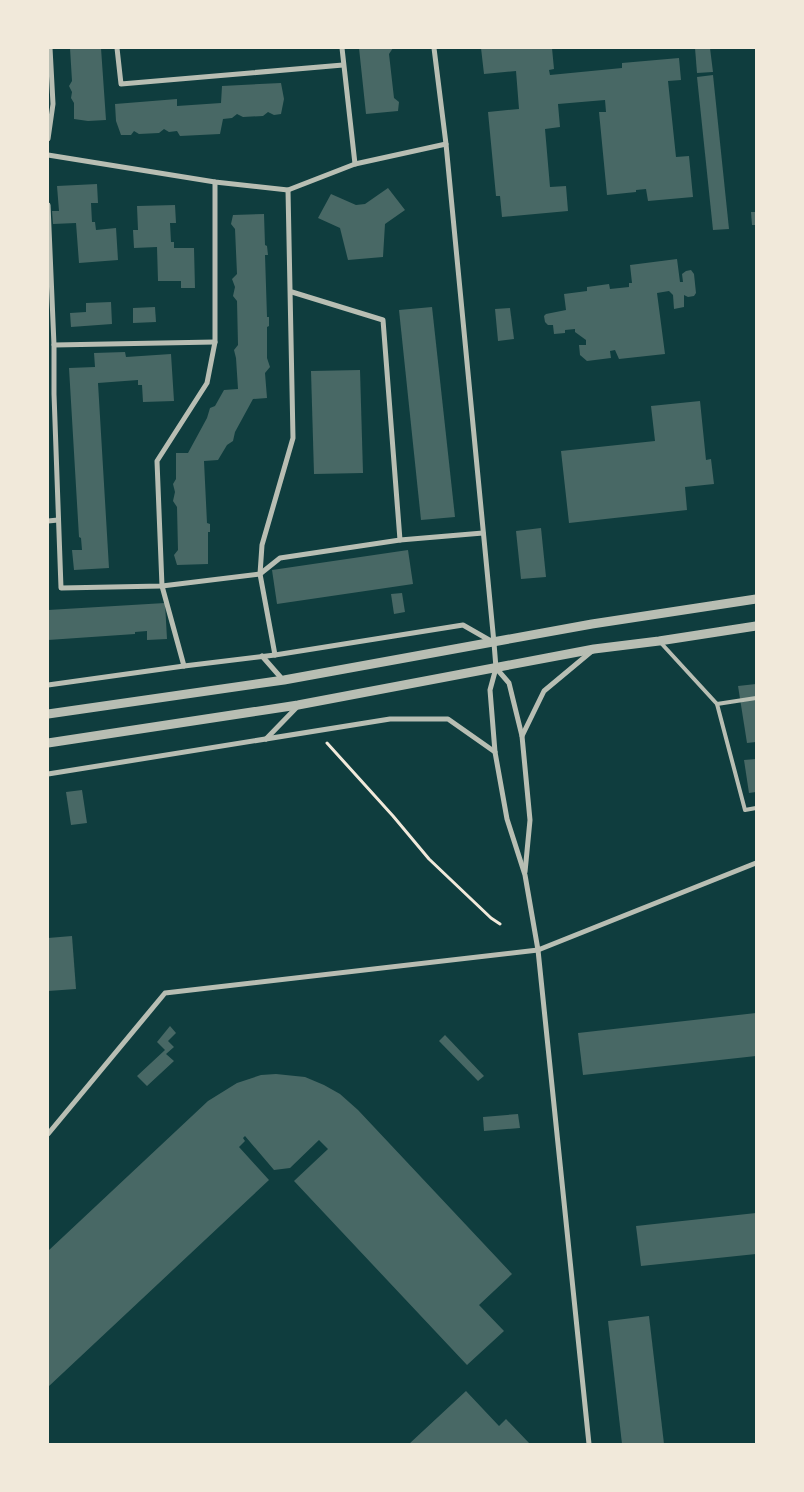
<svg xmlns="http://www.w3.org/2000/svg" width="804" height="1492" font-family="Raleway,sans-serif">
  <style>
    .building { fill: #486865 }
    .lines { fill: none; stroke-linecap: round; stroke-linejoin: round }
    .path { stroke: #f1e9da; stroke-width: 3 }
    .service { stroke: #b8beb3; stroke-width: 4 }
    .minor { stroke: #b8beb3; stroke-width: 5 }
    .tertiary { stroke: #b8beb3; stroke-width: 9 }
  </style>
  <rect width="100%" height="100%" fill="#0f3d3e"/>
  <g class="building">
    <path d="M 70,48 L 101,48 L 106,120 L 88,121 L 74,119 L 74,103 L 71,98 L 72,92 L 69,86 L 72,81 Z"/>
    <path d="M 359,48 L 393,48 L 389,54 L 394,98 L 399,102 L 398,111 L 366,114 Z"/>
    <path d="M 481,48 L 552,48 L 554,69 L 549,70 L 550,75 L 622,68 L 622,63 L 679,58 L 681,80 L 668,81 L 676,157 L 689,156 L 693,197 L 648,201 L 646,189 L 636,190 L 636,192 L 607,195 L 599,112 L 606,112 L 605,100 L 558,104 L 560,127 L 545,129 L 550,187 L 566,186 L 568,211 L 502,217 L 500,196 L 496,196 L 488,112 L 519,109 L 516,71 L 484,74 Z"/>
    <path d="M 695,48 L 710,48 L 713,72 L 697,73 Z"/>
    <path d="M 713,75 L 729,229 L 713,230 L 697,77 Z"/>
    <path d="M 281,83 L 284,99 L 281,114 L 274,115 L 268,112 L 263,116 L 243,117 L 237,114 L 232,118 L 223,119 L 220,134 L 180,136 L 177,131 L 169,132 L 164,129 L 159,133 L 139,134 L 134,131 L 131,135 L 121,135 L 116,121 L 115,104 L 177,99 L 177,106 L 221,103 L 222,86 Z"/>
    <path d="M 97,184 L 98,203 L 91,203 L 92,222 L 95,222 L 96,230 L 116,228 L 118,260 L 79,263 L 76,223 L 53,224 L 52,211 L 59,211 L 57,186 Z"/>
    <path d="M 388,188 L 405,210 L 385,224 L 383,257 L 348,260 L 340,228 L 318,218 L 331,194 L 356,205 L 365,204 Z"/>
    <path d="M 175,205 L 176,223 L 170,223 L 171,242 L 174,242 L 174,248 L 194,248 L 195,288 L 181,288 L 181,281 L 158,281 L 157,247 L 134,248 L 133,230 L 138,230 L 137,206 Z"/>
    <path d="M 751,212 L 756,212 L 756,225 L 752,225 Z"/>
    <path d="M 264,214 L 265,245 L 267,246 L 268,255 L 265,255 L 267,317 L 269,317 L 269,326 L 267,327 L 267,358 L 270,367 L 265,373 L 267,398 L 253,399 L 235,432 L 233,441 L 227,445 L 218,460 L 204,461 L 207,523 L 210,524 L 210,532 L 208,532 L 208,564 L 177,565 L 174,555 L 178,550 L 177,507 L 173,501 L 175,492 L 173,484 L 176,479 L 176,453 L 188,453 L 207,418 L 210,408 L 215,406 L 224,390 L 238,389 L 236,358 L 234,350 L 238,345 L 237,301 L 233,296 L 235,287 L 232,279 L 237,274 L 235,229 L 231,224 L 233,215 Z"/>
    <path d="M 677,259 L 680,282 L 683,282 L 682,274 L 686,271 L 691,270 L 694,274 L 696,293 L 694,296 L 688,297 L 684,295 L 684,307 L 674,309 L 673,295 L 669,291 L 657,293 L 665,354 L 619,359 L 615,350 L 610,351 L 611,358 L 587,361 L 580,355 L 579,345 L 586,345 L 586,340 L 575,332 L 575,329 L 565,330 L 565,333 L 554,334 L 553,325 L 548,325 L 545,322 L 544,316 L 546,314 L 566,310 L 564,294 L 587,291 L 587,287 L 609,284 L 610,289 L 629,287 L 629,283 L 632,283 L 630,265 Z"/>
    <path d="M 111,302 L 112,324 L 71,327 L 70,313 L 86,312 L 86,303 Z"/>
    <path d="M 155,307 L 156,322 L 133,323 L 133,308 Z"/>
    <path d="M 432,307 L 455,517 L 421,520 L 399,310 Z"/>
    <path d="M 510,308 L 514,339 L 498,341 L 495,309 Z"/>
    <path d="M 125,352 L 126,357 L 171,354 L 174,401 L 143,402 L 142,385 L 138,385 L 138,380 L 98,383 L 109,568 L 74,570 L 72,550 L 82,550 L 81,538 L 79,537 L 69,368 L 95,367 L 94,353 Z"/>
    <path d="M 360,370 L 363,473 L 314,474 L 311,371 Z"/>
    <path d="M 700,401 L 706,460 L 711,459 L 714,484 L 685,487 L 687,510 L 569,523 L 561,451 L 655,441 L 651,406 Z"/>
    <path d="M 541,528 L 546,577 L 521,579 L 516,531 Z"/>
    <path d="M 408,550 L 413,584 L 277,604 L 272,570 Z"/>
    <path d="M 402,593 L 405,612 L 394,614 L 391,594 Z"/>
    <path d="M 165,603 L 167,639 L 147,640 L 147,631 L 135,632 L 135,634 L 48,640 L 48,610 Z"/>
    <path d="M 756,684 L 756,742 L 747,743 L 738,686 Z"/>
    <path d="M 756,759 L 756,792 L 749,793 L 744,760 Z"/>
    <path d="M 82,790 L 87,823 L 71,825 L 66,792 Z"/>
    <path d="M 72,936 L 76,989 L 48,991 L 48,938 Z"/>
    <path d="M 756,1013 L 756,1056 L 583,1075 L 578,1033 Z"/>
    <path d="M 170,1026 L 176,1033 L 168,1041 L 174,1047 L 166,1054 L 174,1061 L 147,1086 L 137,1076 L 165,1050 L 157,1042 Z"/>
    <path d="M 445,1035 L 484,1076 L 478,1081 L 439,1041 Z"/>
    <path d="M 276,1074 L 305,1077 L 324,1085 L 340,1094 L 358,1110 L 512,1274 L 479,1305 L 504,1331 L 467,1365 L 294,1181 L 328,1149 L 319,1140 L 290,1168 L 274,1170 L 245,1136 L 243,1138 L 245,1141 L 239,1147 L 269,1180 L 48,1387 L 48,1251 L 208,1101 L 237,1083 L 261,1075 Z"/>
    <path d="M 518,1114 L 520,1128 L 484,1131 L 483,1117 Z"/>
    <path d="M 756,1213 L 756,1254 L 641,1266 L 636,1226 Z"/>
    <path d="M 649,1316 L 664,1444 L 622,1444 L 608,1321 Z"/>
    <path d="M 466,1391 L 499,1426 L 506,1419 L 530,1444 L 409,1444 Z"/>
  </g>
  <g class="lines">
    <path class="path" d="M 327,743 L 393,816 L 429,859 L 491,918 L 500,924"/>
    <g class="service">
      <path d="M 661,643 L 717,704 L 756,698"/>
      <path d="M 717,704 L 745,810 L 756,808"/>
    </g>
    <g class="minor">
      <path d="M 117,48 L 121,84 L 343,65"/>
      <path d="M 342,48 L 355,164"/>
      <path d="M 434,48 L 446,144 L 494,643 L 496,668 L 490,690 L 495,752 L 507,819 L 525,875 L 538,950 L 589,1444"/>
      <path d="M 48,139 L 53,104 L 50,48"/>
      <path d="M 48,155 L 215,182 L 288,190 L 355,164 L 446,144"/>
      <path d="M 48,205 L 54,345 L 54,394 L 61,588 L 162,586 L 260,574 L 280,558 L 400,540 L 483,533"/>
      <path d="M 292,292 L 383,320 L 400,540"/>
      <path d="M 54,345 L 215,342"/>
      <path d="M 48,521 L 58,520"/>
      <path d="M 275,655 L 260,574 L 262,545 L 293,438 L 288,190"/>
      <path d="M 262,656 L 283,680"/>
      <path d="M 184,666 L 162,586 L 157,461 L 207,383 L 215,342 L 215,182"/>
      <path d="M 496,668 L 509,683 L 522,736"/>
      <path d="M 48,685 L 184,666 L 275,655 L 463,625 L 491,641"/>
      <path d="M 266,739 L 297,707"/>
      <path d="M 48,774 L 390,719 L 448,719 L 495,752"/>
      <path d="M 525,872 L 530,820 L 522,736 L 544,691 L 592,651"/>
      <path d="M 48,1134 L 165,993 L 538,950 L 756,863"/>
    </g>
    <g class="tertiary">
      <path d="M 48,714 L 284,680 L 592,624 L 756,599"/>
      <path d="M 48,743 L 298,705 L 594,649 L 659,641 L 756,626"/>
    </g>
  </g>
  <rect width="804" height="1492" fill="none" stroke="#f1e9da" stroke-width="98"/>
</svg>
